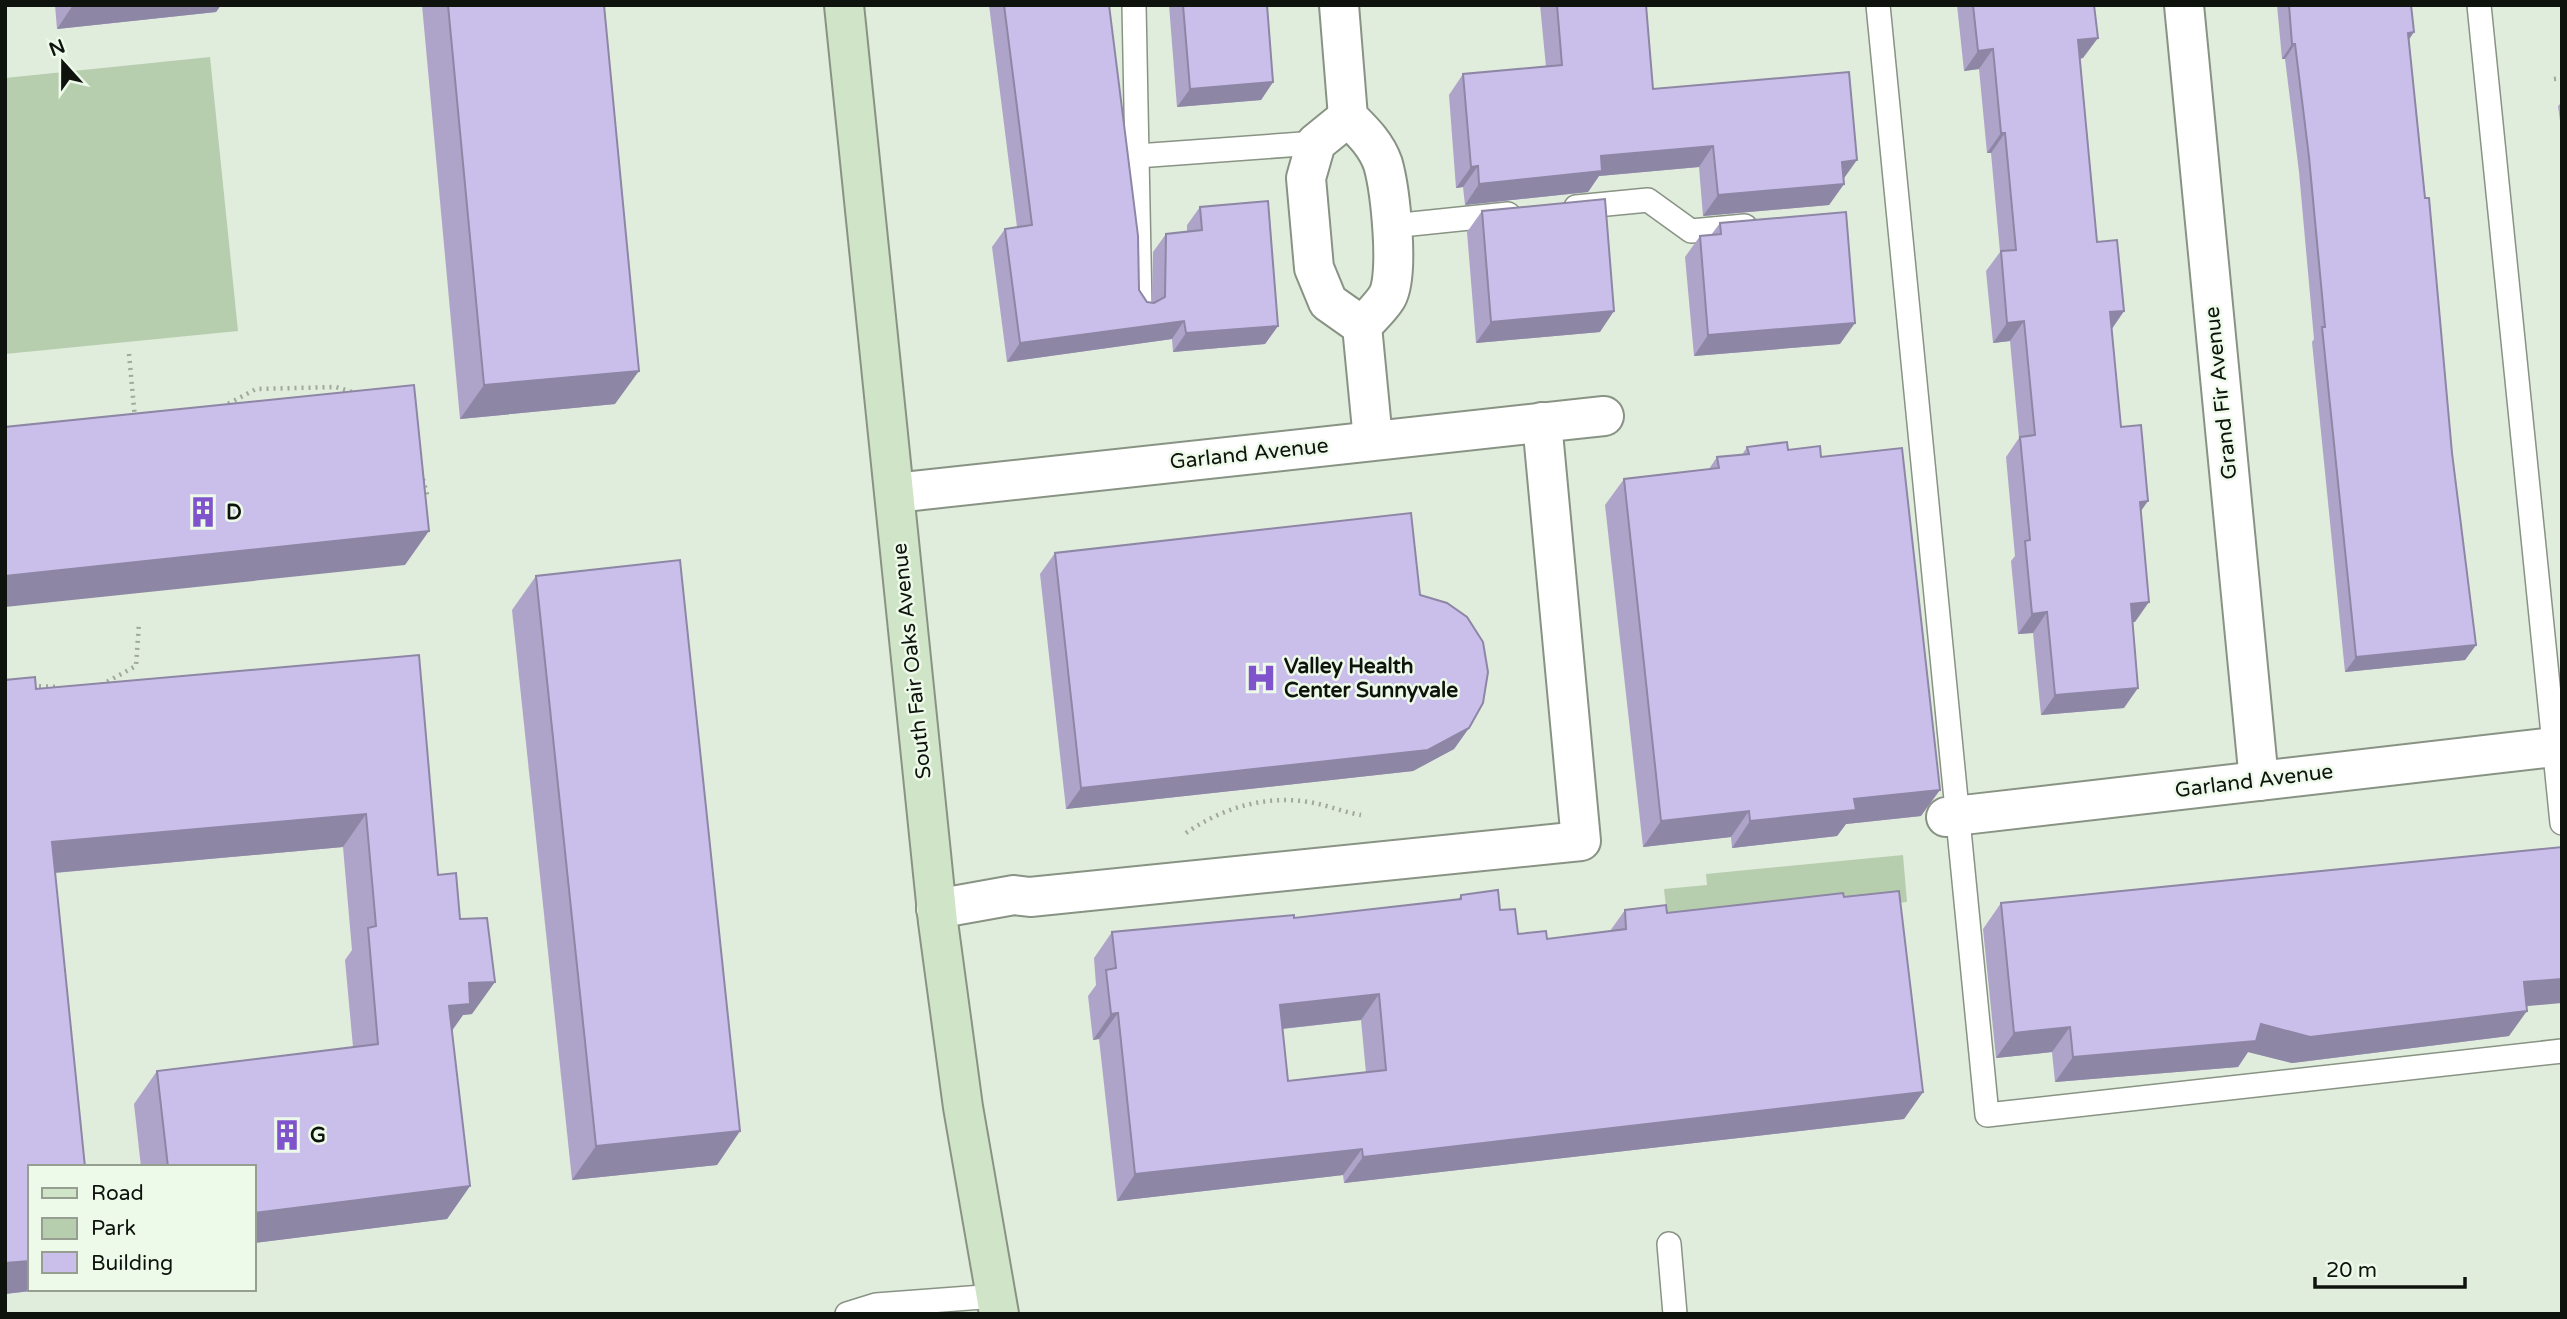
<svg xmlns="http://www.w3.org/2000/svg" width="2567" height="1319" font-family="'Varela Round',sans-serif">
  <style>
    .green { fill: #b7ceae }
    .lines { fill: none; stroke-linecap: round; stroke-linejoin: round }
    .service-casing { stroke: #889384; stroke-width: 26 }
    .minor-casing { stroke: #889384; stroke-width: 42 }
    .secondary-casing { stroke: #889384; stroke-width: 42 }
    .path { stroke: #9fa99c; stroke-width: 4.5; stroke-dasharray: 2 5; stroke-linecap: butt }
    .service { stroke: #fff; stroke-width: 23 }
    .minor { stroke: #fff; stroke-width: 38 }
    .secondary { stroke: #d0e4c7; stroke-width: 38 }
    .wall { fill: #aea4ca; fill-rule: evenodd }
    .shaded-wall { fill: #8d86a4 }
    .building { fill: #cabfeb; stroke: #8d86a4; stroke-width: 2; fill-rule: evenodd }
    .labels { text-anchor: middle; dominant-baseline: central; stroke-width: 5; stroke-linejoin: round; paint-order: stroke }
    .street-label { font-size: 21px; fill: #0f130e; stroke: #eefae9 }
    .poi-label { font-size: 21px; font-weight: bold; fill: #0f130e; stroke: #eefae9; text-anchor: start }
  </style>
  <rect width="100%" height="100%" fill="#e0ecdc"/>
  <g class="green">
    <path d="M 210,57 L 238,331 L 5,354 L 5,78 Z"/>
    <path d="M 1903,855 L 1907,902 L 1668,925 L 1664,889 L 1707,885 L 1706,874 Z"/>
  </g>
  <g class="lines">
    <defs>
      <g id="service">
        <path d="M 1134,5 L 1140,308"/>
        <path d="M 1878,5 L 1987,1115 L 2562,1051"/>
        <path d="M 2479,5 L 2562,823"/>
        <path d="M 1137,156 L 1316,143"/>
        <path d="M 1576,207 L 1648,200 L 1691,231 L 1745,226"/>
        <path d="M 1392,226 L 1508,214"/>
        <path d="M 1669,1244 L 1675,1314"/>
        <path d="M 847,1314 L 876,1305 L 996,1296"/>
      </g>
      <g id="minor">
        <path d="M 1339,5 L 1348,117 C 1362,131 1376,144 1383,164 C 1390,189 1400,275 1387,297 C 1381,307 1370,317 1362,326 L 1373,440"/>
        <path d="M 2184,5 L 2259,781"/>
        <path d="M 1348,117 L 1316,143 L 1306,178 L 1314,268 L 1328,302 L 1362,326"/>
        <path d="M 895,493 L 1604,416"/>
        <path d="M 1946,817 L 2562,746"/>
        <path d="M 936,909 L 1014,895 L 1030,897 L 1581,841 L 1542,422"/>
      </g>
      <path id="secondary" d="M 844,5 L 938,922 L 963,1107 L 999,1314"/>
    </defs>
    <use href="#service" class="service-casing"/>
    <use href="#minor" class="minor-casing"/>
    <use href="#secondary" class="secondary-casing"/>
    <g class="path">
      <path d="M 2554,79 L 2562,78"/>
      <path d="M 129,354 L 135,419"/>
      <path d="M 222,407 L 256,389 L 336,387 L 355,393"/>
      <path d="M 423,479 L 428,498"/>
      <path d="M 101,685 L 136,666 L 139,623"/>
      <path d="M 32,686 L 58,687"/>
      <path d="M 1186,833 C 1222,808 1265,795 1309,802 C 1327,805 1343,812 1361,815"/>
    </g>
    <use href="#service" class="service"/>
    <use href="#minor" class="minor"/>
    <use href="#secondary" class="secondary"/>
  </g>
  <g class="wall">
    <path d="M 55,5 L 221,5 L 216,12 L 57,29 Z"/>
    <path d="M 422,5 L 604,5 L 615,404 L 460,419 Z"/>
    <path d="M 989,5 L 1109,5 L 1139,290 L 1147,302 L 1152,303 L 1153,252 L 1166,234 L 1187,231 L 1187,225 L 1200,207 L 1278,326 L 1265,344 L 1173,352 L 1172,339 L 1007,362 L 992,247 L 1005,229 L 1017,227 Z"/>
    <path d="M 1169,5 L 1267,5 L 1273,82 L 1261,100 L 1177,107 Z"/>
    <path d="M 1540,5 L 1646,5 L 1653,89 L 1843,180 L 1844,184 L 1829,205 L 1703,216 L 1699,167 L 1599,176 L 1588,192 L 1465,205 L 1463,187 L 1456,188 L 1449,95 L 1463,74 L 1546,67 Z"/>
    <path d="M 1957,5 L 2094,5 L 2083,58 L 2080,59 L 2097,242 L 2124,311 L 2112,329 L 2121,427 L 2141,511 L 2135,622 L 2132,622 L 2124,708 L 2041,715 L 2033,633 L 2018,634 L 2011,561 L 2015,556 L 2006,457 L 2019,438 L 2010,341 L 1993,343 L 1986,271 L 2000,252 L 1991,153 L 1987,153 L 1979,69 L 1964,71 Z"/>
    <path d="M 2277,5 L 2411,5 L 2409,40 L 2452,453 L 2476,645 L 2465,660 L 2345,672 L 2312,342 L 2314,339 L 2299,172 L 2285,59 L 2282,59 Z"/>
    <path d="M 2562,102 L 2562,136 L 2558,106 Z"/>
    <path d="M 1482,211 L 1600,332 L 1476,343 L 1467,232 Z"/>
    <path d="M 1720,223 L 1840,344 L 1694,356 L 1685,257 L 1700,236 L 1711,235 Z"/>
    <path d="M 1747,447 L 1788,450 L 1821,457 L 1921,816 L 1846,824 L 1837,836 L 1732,848 L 1731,837 L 1643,847 L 1605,505 L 1624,479 L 1709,469 L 1717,457 L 1742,455 Z"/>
    <path d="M 1055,553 L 1420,595 L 1469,728 L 1454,749 L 1413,771 L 1066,809 L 1040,574 Z"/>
    <path d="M 536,576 L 740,1131 L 717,1165 L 572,1180 L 512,610 Z"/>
    <path d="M 419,655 L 438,875 L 460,919 L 472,1014 L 463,1015 L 452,1031 L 470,1186 L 447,1219 L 254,1243 L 254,1167 L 141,1167 L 134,1104 L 157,1071 L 353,1047 L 345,960 L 352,950 L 343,847 L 55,873 L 47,1289 L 5,1294 L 5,680 L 36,689 Z"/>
    <path d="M 1461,895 L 1500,910 L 1518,934 L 1547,939 L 1610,931 L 1625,910 L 1667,913 L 1844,897 L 1923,1092 L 1904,1119 L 1344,1183 L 1343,1175 L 1117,1201 L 1099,1039 L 1093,1040 L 1088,996 L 1096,985 L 1094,958 L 1112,932 L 1294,918 L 1458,900 ZM 1361,1020 L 1366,1073 L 1288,1081 L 1283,1029 Z"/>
    <path d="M 2001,903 L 2526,1006 L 2509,1036 L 2292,1063 L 2248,1052 L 2238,1067 L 2055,1082 L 2052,1052 L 1996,1058 L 1983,929 Z"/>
  </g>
  <g class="shaded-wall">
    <path d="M 73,5 L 221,5 L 216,12 L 57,29 Z"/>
    <path d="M 2414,32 L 2404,47 L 2408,33 Z"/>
    <path d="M 2098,38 L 2083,58 L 2064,60 L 2078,40 Z"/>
    <path d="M 2292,44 L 2295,44 L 2285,59 L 2282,59 Z"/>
    <path d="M 1993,49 L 1979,69 L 1964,71 L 1978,51 Z"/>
    <path d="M 1273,82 L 1261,100 L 1177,107 L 1190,89 Z"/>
    <path d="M 2001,133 L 2005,133 L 1991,153 L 1987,153 Z"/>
    <path d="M 1713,146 L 1699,167 L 1599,176 L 1588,192 L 1465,205 L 1479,184 L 1601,156 Z"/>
    <path d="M 1857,160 L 1842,181 L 1842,162 Z"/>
    <path d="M 1478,166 L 1463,187 L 1456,188 L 1471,167 Z"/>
    <path d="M 1844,184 L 1829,205 L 1703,216 L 1718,195 Z"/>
    <path d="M 1614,311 L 1600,332 L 1476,343 L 1491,322 Z"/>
    <path d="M 2124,311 L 2110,331 L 2110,312 Z"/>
    <path d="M 1184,321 L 1172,339 L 1007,362 L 1020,343 Z"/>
    <path d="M 2024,321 L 2010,341 L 1993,343 L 2007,323 Z"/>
    <path d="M 1855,323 L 1840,344 L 1694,356 L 1708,335 Z"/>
    <path d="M 1278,326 L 1265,344 L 1173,352 L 1186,333 Z"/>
    <path d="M 639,371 L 615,404 L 460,419 L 484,385 Z"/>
    <path d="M 2148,501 L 2134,521 L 2140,502 Z"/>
    <path d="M 429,531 L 405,565 L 5,607 L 5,576 Z"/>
    <path d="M 2149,602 L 2135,622 L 2116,624 L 2131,604 Z"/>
    <path d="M 2047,612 L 2033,633 L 2018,634 L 2032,614 Z"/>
    <path d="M 2476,645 L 2465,660 L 2345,672 L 2356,657 Z"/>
    <path d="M 2138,688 L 2124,708 L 2041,715 L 2055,695 Z"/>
    <path d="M 1469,728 L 1454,749 L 1413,771 L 1066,809 L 1081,788 Z"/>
    <path d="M 1940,790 L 1921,816 L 1846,824 L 1837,836 L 1732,848 L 1750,821 L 1854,799 Z"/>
    <path d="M 1749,811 L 1731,837 L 1643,847 L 1661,821 Z"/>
    <path d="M 366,814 L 343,847 L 29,875 L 52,842 Z"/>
    <path d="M 2562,979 L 2562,1003 L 2506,1008 L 2524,982 Z"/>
    <path d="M 495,982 L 472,1014 L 463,1015 L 447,1037 L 449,1006 L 469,983 Z"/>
    <path d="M 1379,994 L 1361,1020 L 1262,1031 L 1280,1005 Z"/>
    <path d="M 2527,1011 L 2509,1036 L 2292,1063 L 2248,1052 L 2238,1067 L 2055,1082 L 2073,1057 L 2261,1024 Z"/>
    <path d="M 1118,1013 L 1099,1039 L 1093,1040 L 1111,1014 Z"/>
    <path d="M 2070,1027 L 2052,1052 L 1996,1058 L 2014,1033 Z"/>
    <path d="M 1923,1092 L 1904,1119 L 1344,1183 L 1363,1157 Z"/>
    <path d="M 740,1131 L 717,1165 L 572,1180 L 596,1146 Z"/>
    <path d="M 1362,1149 L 1343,1175 L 1117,1201 L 1135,1174 Z"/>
    <path d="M 470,1186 L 447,1219 L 254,1243 L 254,1213 Z"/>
    <path d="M 30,1261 L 30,1289 L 47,1289 L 5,1294 L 5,1263 Z"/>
  </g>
  <g class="building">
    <path d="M 448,5 L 604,5 L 639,371 L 484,385 Z"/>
    <path d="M 1004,5 L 1109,5 L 1138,236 L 1139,290 L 1147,302 L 1154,303 L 1165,297 L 1166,234 L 1202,230 L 1200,207 L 1268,201 L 1278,326 L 1186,333 L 1184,321 L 1020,343 L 1005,229 L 1032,225 Z"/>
    <path d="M 1183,5 L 1267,5 L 1273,82 L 1190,89 Z"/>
    <path d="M 1557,5 L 1646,5 L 1653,89 L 1849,72 L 1857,160 L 1842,162 L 1844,184 L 1718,195 L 1713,146 L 1601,156 L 1602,171 L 1479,184 L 1478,166 L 1471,167 L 1463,74 L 1562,65 Z"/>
    <path d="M 1973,5 L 2094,5 L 2098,38 L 2078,40 L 2097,242 L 2117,240 L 2124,311 L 2110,312 L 2121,427 L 2141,425 L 2148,501 L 2140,502 L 2149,602 L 2131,604 L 2138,688 L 2055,695 L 2047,612 L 2032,614 L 2025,541 L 2030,540 L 2020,437 L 2035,435 L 2024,321 L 2007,323 L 2001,251 L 2016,250 L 2005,133 L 2001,133 L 1993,49 L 1978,51 Z"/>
    <path d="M 2289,5 L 2411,5 L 2414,32 L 2408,33 L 2425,198 L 2429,198 L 2452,453 L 2476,645 L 2356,657 L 2322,327 L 2325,327 L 2309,157 L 2295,44 L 2292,44 Z"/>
    <path d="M 1605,199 L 1614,311 L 1491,322 L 1482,211 Z"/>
    <path d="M 1846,212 L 1855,323 L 1708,335 L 1700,236 L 1721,234 L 1720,223 Z"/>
    <path d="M 414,385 L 429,531 L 5,576 L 5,427 Z"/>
    <path d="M 1787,442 L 1788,450 L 1820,446 L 1821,457 L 1902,448 L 1940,790 L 1854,799 L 1856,810 L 1750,821 L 1749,811 L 1661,821 L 1624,479 L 1719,468 L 1717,457 L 1749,454 L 1747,447 Z"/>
    <path d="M 1411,513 L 1420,595 L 1447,603 L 1467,617 L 1483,642 L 1488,672 L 1483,703 L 1469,728 L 1428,750 L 1081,788 L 1055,553 Z"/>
    <path d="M 680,560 L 740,1131 L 596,1146 L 536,576 Z"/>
    <path d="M 419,655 L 438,875 L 456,873 L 460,919 L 487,918 L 495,982 L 469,983 L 470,1004 L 449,1006 L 470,1186 L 254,1213 L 254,1167 L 168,1167 L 157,1071 L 378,1044 L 368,928 L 376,926 L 366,814 L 52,842 L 85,1167 L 30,1167 L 30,1261 L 5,1263 L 5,680 L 35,677 L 36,689 Z"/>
    <path d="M 2562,847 L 2562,979 L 2524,982 L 2527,1011 L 2310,1037 L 2261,1024 L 2256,1041 L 2073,1057 L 2070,1027 L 2014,1033 L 2001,903 Z"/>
    <path d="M 1498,890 L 1500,910 L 1515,909 L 1518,934 L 1546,931 L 1547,939 L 1626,929 L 1625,910 L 1666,905 L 1667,913 L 1843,893 L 1844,897 L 1899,891 L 1923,1092 L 1363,1157 L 1362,1149 L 1135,1174 L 1118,1013 L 1111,1014 L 1106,970 L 1116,968 L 1112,932 L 1294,915 L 1294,918 L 1461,899 L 1461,895 ZM 1379,994 L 1386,1070 L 1288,1081 L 1280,1005 Z"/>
  </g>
  <defs>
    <symbol id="building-bare" viewBox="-9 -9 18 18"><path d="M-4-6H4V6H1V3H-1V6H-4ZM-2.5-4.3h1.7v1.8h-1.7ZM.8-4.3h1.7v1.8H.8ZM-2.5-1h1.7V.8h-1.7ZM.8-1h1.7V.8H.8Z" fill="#7e53cc" stroke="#eefae9" stroke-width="2.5" paint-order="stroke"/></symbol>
    <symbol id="hospital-bare" viewBox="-9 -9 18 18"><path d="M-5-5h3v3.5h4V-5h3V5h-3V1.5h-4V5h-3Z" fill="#7e53cc" stroke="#eefae9" stroke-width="2.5" paint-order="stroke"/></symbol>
  </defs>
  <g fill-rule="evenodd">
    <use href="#building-bare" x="181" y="490" width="44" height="44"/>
    <use href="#hospital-bare" x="1239" y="656" width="44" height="44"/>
    <use href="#building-bare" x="265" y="1113" width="44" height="44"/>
  </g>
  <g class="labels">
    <g class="street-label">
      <text transform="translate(2221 393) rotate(-96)">Grand Fir Avenue</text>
      <text transform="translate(1249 454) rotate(-6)">Garland Avenue</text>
      <text transform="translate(912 661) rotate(-96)">South Fair Oaks Avenue</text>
      <text transform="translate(2254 781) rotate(-7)">Garland Avenue</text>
    </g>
    <g class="poi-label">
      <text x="226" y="512">D</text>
      <text x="1284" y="666">Valley Health<tspan x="1284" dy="24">Center Sunnyvale</tspan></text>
      <text x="310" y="1135">G</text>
    </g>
  </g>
  <rect width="2567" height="1319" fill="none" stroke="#0f130e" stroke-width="14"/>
  <rect x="28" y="1165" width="228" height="126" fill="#eefae9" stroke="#959e91" stroke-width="2"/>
  <rect x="42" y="1188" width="35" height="10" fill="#d0e4c7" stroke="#959e91" stroke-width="2"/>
  <text x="91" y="1200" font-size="21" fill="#0f130e">Road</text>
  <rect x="42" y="1218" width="35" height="21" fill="#b7ceae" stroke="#959e91" stroke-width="2"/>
  <text x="91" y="1235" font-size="21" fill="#0f130e">Park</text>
  <rect x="42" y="1252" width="35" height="21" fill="#cabfeb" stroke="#959e91" stroke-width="2"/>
  <text x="91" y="1270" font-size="21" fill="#0f130e">Building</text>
  <g transform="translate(63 63) rotate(339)" stroke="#eefae9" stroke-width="5" paint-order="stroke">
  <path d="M0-5L12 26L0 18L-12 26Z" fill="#0f130e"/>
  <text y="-10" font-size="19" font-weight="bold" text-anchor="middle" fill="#0f130e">N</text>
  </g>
  <path d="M2315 1277v10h150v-10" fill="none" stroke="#0f130e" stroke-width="3.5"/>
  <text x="2326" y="1277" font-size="21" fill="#0f130e" stroke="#eefae9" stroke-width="5" paint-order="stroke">20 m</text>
</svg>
